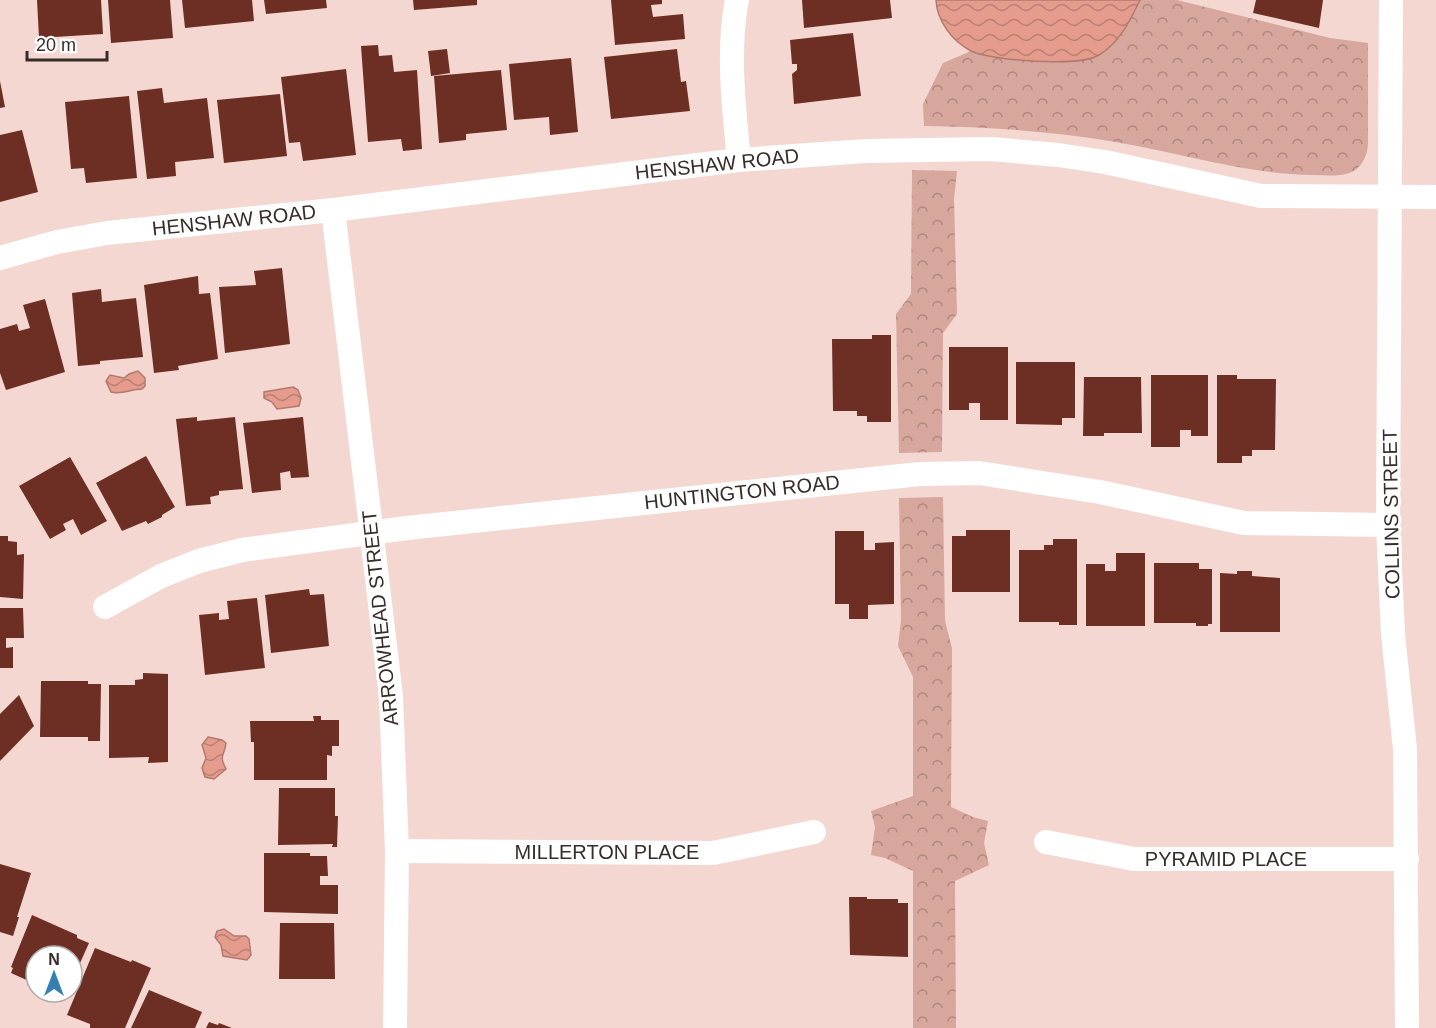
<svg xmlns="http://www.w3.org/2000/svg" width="1436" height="1028" font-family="Helvetica,sans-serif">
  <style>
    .park { fill: url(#park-crowns) }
    .water { fill: url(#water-waves); stroke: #b27a6f; stroke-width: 1.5 }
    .building { fill: #6d2e23 }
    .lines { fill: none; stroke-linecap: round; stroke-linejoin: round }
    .minor { stroke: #fff; stroke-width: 24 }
    .labels { text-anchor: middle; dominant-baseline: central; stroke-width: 6; stroke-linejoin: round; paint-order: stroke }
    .street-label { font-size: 20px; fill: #372c2a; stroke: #fff }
  </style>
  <defs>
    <pattern id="park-crowns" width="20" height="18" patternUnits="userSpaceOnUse" patternTransform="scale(1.5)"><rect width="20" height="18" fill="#d7a69c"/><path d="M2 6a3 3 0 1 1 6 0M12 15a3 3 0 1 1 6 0" fill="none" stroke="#af877f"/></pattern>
    <pattern id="water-waves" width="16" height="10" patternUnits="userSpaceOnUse" patternTransform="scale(1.5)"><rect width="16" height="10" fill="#e69c8d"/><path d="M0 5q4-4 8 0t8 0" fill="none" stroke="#bb7f73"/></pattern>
  </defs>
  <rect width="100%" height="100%" fill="#f5d7d1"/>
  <g class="park">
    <path d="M 1140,0 L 1177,0 L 1330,38 L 1368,43 L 1368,145 C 1367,157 1361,169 1349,173 C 1337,177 1324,175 1312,175 C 1245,174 1181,153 1115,142 C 1052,131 988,127 924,126 L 923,104 L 943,63 L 971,51 L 1012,58 L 1132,16 Z"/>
    <path d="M 912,170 L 957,171 L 954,199 L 957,314 L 943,333 L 942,452 L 899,453 L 896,314 L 911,294 Z"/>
    <path d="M 943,497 L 945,621 L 952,648 L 951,807 L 973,817 L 988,821 L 984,843 L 989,865 L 955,881 L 956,1028 L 913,1028 L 913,871 L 885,858 L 871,855 L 875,827 L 871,811 L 913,796 L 913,677 L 898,646 L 901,620 L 899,498 Z"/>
  </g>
  <g class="water">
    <path d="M 936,0 L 1140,0 C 1130,21 1119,43 1099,55 C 1080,67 992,61 971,51 C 952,41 937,21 936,0 Z"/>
    <path d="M 138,371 L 145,378 L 145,386 L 142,389 C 131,389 122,395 111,392 L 106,381 L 110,375 L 124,378 L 129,374 Z"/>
    <path d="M 293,387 L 298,390 L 301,398 L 299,406 L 277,409 L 272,402 L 264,398 L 264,392 Z"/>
    <path d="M 208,737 L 222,740 L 226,743 C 225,756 218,754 226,769 L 214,779 L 205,777 L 202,768 L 206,758 L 202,745 Z"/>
    <path d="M 224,929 L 234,936 L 246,936 L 249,939 L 251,955 L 247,960 L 223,956 L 221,945 L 215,937 L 217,931 Z"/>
  </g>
  <g class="building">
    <path d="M 37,0 L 101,0 L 103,34 L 39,38 Z"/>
    <path d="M 108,0 L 170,0 L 173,38 L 111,43 Z"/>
    <path d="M 182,0 L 252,0 L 254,21 L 185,28 Z"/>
    <path d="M 264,0 L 326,0 L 327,8 L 266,14 Z"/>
    <path d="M 413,0 L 477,0 L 477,5 L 414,10 Z"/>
    <path d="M 611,0 L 662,0 L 662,4 L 651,5 L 653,17 L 683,14 L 685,39 L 615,45 Z"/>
    <path d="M 802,0 L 890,0 L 892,18 L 804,28 Z"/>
    <path d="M 1256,0 L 1323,0 L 1319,28 L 1253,13 Z"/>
    <path d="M 853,33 L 861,96 L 794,104 L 792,74 L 797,70 L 797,64 L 792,64 L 790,40 Z"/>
    <path d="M 378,45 L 379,56 L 392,55 L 394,72 L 417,70 L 422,149 L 403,151 L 401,139 L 368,142 L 361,46 Z"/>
    <path d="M 447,49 L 450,73 L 431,76 L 428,51 Z"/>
    <path d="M 677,49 L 681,82 L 686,81 L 690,111 L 611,119 L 604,57 Z"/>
    <path d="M 571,58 L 578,132 L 550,135 L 549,117 L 514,120 L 509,64 Z"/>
    <path d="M 346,69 L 356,155 L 303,161 L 300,142 L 289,143 L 281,77 Z"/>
    <path d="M 501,70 L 507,130 L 466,134 L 466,140 L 439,143 L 434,76 Z"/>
    <path d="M 0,81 L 5,107 L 0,108 Z"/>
    <path d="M 162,88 L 164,103 L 207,98 L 214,158 L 175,162 L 176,176 L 147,179 L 137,91 Z"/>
    <path d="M 280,94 L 287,156 L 224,163 L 217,100 Z"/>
    <path d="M 129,96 L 137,178 L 86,183 L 84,168 L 71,169 L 65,102 Z"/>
    <path d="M 22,130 L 38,192 L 0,202 L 0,135 Z"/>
    <path d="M 282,268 L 290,344 L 225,353 L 219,287 L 256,285 L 254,271 Z"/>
    <path d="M 198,276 L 199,294 L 210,293 L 218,359 L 178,366 L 179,370 L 154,373 L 144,285 Z"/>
    <path d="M 101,289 L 102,302 L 136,298 L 143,357 L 100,361 L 100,364 L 78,366 L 72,293 Z"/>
    <path d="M 45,299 L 65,372 L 6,390 L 0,373 L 0,329 L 17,324 L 19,331 L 30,328 L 23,305 Z"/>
    <path d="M 872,335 L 891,335 L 891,422 L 867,422 L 867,416 L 857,416 L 857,411 L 833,411 L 832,339 L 872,339 Z"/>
    <path d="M 949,347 L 1008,347 L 1008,420 L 980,420 L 980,403 L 969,403 L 969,410 L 949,410 Z"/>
    <path d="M 1016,362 L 1075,362 L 1075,418 L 1062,418 L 1062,425 L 1016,424 Z"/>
    <path d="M 1151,375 L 1208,375 L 1208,436 L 1191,436 L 1191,430 L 1180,430 L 1180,447 L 1151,447 Z"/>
    <path d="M 1217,375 L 1237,375 L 1237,379 L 1276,379 L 1275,450 L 1252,450 L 1252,456 L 1242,456 L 1242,463 L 1217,463 Z"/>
    <path d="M 1084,377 L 1141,377 L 1142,433 L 1104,433 L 1104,436 L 1083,436 Z"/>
    <path d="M 197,417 L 197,421 L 235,417 L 243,489 L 219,491 L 219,495 L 210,497 L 211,504 L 186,506 L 176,419 Z"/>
    <path d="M 303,417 L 309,477 L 291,478 L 290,471 L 280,473 L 281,490 L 252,493 L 243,423 Z"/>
    <path d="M 146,456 L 175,507 L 162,515 L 162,517 L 148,524 L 146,521 L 122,531 L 96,483 Z"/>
    <path d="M 70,457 L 107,521 L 81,535 L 73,519 L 63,524 L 66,530 L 50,539 L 19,486 Z"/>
    <path d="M 966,530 L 1010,530 L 1010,592 L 952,592 L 952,536 L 966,536 Z"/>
    <path d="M 835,531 L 864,531 L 864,550 L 875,550 L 875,543 L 894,542 L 894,604 L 868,605 L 868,619 L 849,619 L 849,604 L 835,604 Z"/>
    <path d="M 0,536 L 8,536 L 8,541 L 17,542 L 17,555 L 24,554 L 23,599 L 0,597 Z"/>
    <path d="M 1053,539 L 1077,539 L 1077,625 L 1059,625 L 1059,622 L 1019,622 L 1019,550 L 1044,550 L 1044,545 L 1053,545 Z"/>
    <path d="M 1116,553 L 1145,553 L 1145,626 L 1086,626 L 1086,564 L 1105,564 L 1105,571 L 1116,571 Z"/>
    <path d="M 1154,563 L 1199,563 L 1199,569 L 1212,569 L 1212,624 L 1208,624 L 1208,626 L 1196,626 L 1196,623 L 1154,623 Z"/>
    <path d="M 1237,571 L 1252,571 L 1252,576 L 1280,578 L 1280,632 L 1220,632 L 1220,573 L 1237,574 Z"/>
    <path d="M 309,589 L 310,595 L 324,594 L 329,646 L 271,653 L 265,595 Z"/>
    <path d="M 257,598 L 265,668 L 205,675 L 199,615 L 219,613 L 219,620 L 229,619 L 227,601 Z"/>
    <path d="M 0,608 L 23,608 L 24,638 L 6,638 L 6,648 L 13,647 L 13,668 L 0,668 Z"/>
    <path d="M 143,673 L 168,674 L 168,762 L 148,763 L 149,757 L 109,758 L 109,685 L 135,685 L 135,680 L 143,679 Z"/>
    <path d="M 41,681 L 88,681 L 88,684 L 101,684 L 100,741 L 88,741 L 88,737 L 40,737 Z"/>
    <path d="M 19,695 L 34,726 L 0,761 L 0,714 Z"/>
    <path d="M 313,716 L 321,716 L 321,720 L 339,720 L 339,746 L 332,746 L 332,756 L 327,755 L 327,780 L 254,780 L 254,742 L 251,742 L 250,721 L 314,721 Z"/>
    <path d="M 279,788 L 335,788 L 335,816 L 338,816 L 337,847 L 332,847 L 333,844 L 278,845 Z"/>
    <path d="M 264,853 L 310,853 L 310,856 L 327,856 L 328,876 L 320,876 L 320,885 L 338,885 L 338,914 L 264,912 Z"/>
    <path d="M 0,864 L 31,873 L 17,917 L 19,917 L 13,936 L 0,932 Z"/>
    <path d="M 849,897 L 867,897 L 867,899 L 898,899 L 898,903 L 908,903 L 908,957 L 850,955 Z"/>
    <path d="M 32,915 L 77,935 L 77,938 L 89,943 L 72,981 L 72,956 L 36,956 L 36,981 L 32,979 L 31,982 L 11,973 L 13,968 L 11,967 Z"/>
    <path d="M 280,923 L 334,923 L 335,979 L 279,979 Z"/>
    <path d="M 95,948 L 131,962 L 132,960 L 151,968 L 125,1028 L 90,1028 L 90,1024 L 67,1015 Z"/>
    <path d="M 149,990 L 202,1012 L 195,1028 L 131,1028 Z"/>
    <path d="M 209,1022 L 218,1025 L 219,1023 L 232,1028 L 206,1028 Z"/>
  </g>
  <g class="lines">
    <g class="minor">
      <path d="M 737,0 C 727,50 734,110 739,160"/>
      <path d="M 1391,0 L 1388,525 L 1393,634 L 1405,749 L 1407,1028"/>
      <path d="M 333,210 L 391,696 L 397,851 L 395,1028"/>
      <path d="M 0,258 L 57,242 L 107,233 L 333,210 L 739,160 L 865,151 L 992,149 L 1058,155 L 1105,162 L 1261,196 L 1436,197"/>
      <path d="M 105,607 L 161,576 L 199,561 L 242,550 L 407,528 L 920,474 L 979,473 L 1100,492 L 1244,523 L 1388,525"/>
      <path d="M 1046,842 L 1134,859 L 1407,859"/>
      <path d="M 397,851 L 713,853 L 814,832"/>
    </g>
  </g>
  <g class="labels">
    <g class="street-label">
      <text transform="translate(717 164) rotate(-6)">HENSHAW ROAD</text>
      <text transform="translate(234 220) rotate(-6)">HENSHAW ROAD</text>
      <text transform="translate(742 492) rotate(-6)">HUNTINGTON ROAD</text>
      <text transform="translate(1391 514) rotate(-91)">COLLINS STREET</text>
      <text transform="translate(380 618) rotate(-96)">ARROWHEAD STREET</text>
      <text x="607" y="852">MILLERTON PLACE</text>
      <text x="1226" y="859">PYRAMID PLACE</text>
    </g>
  </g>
  <g transform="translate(54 974)"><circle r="28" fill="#ffffff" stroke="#afabaa" stroke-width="1.5"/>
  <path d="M0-4.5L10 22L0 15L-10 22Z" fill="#3480b3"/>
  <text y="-9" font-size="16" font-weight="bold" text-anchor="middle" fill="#372c2a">N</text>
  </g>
  <path d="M27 51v9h80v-9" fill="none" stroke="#372c2a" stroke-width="3"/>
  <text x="36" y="51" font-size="18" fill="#372c2a" stroke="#ffffff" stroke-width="4.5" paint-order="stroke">20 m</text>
</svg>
